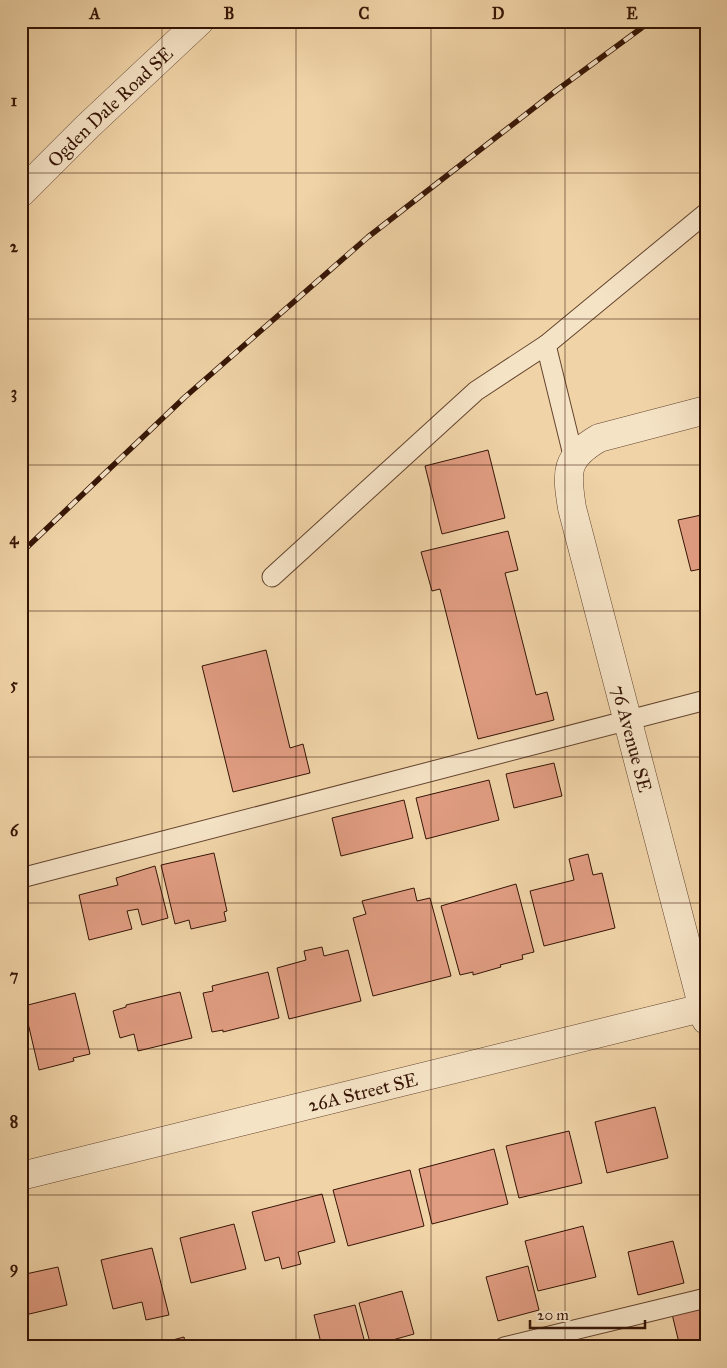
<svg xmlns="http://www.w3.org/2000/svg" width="727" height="1368" font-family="'IM FELL Great Primer',serif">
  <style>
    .building { fill: #e19d82; stroke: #351405 }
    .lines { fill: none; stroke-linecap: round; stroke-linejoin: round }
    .lane-casing { stroke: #64442e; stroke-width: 21 }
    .street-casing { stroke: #64442e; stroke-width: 29 }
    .lane { stroke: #f5e3c6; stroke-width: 19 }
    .street { stroke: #f5e3c6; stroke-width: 28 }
    .rail-casing { stroke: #351405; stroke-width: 5.5 }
    .rail { stroke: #f5e3c6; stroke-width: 4; stroke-dasharray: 11; stroke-linecap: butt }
    .grid { fill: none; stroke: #351405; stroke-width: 1; stroke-opacity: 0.55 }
    .labels { text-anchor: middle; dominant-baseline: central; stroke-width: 4.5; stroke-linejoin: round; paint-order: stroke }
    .street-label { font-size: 19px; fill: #351405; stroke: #f5e3c6 }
    .neatline { fill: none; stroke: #351405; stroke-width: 2 }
    .grid-label { font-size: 16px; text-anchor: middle; font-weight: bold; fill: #351405 }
  </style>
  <rect width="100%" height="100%" fill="#f0d4a8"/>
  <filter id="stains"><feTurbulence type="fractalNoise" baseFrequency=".004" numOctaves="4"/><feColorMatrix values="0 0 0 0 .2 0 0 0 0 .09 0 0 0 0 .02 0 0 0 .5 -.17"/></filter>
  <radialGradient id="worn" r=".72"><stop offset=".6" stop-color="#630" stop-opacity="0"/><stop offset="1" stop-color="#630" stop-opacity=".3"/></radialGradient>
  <g class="building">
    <path d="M 488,450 L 505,518 L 442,534 L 425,466 Z"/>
    <path d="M 706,514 L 706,568 L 691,571 L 678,520 Z"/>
    <path d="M 508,531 L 518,570 L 505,573 L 536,695 L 547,692 L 554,720 L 478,739 L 440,589 L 432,591 L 421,552 Z"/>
    <path d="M 266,650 L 290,748 L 303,744 L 310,773 L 233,792 L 202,666 Z"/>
    <path d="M 554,763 L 562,796 L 514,808 L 506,774 Z"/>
    <path d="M 489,780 L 499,820 L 426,839 L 416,798 Z"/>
    <path d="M 404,800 L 413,838 L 341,856 L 332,818 Z"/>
    <path d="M 214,853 L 227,911 L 224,912 L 226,921 L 191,929 L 189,920 L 175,924 L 161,865 Z"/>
    <path d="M 588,854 L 593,875 L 602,873 L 615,928 L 544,946 L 530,891 L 574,880 L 569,859 Z"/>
    <path d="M 155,866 L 168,918 L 142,925 L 138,909 L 127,911 L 132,929 L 89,940 L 79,895 L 118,885 L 116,878 Z"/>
    <path d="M 516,884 L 534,952 L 522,955 L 523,959 L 500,965 L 501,967 L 473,975 L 473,972 L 460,975 L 441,906 Z"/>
    <path d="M 414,888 L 417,901 L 430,898 L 451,976 L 373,996 L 353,918 L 366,914 L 362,901 Z"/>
    <path d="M 322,947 L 324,956 L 348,950 L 361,1001 L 289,1019 L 277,968 L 306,960 L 304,951 Z"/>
    <path d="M 268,972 L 279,1018 L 223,1032 L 223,1030 L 212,1032 L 203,993 L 213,991 L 212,986 Z"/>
    <path d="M 180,992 L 192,1038 L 138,1051 L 134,1034 L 120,1038 L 113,1011 L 126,1007 L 126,1005 Z"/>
    <path d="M 75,993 L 90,1054 L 73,1058 L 74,1061 L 39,1070 L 24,1006 Z"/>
    <path d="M 655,1107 L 668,1158 L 607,1173 L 595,1122 Z"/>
    <path d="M 569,1131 L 582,1183 L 519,1198 L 506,1146 Z"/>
    <path d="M 494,1149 L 508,1204 L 432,1224 L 419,1169 Z"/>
    <path d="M 410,1170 L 424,1226 L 348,1246 L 333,1190 Z"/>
    <path d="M 322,1194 L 335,1242 L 298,1252 L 301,1264 L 282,1269 L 279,1257 L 265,1261 L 252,1212 Z"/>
    <path d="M 234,1224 L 246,1269 L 191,1283 L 180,1238 Z"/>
    <path d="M 583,1226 L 596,1277 L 538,1291 L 525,1241 Z"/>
    <path d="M 673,1241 L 684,1283 L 638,1295 L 628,1252 Z"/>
    <path d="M 152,1248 L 169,1315 L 146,1320 L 142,1302 L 113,1309 L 101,1260 Z"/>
    <path d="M 528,1266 L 539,1310 L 498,1321 L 486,1277 Z"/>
    <path d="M 58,1267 L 67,1305 L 21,1316 L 21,1275 Z"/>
    <path d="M 402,1291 L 414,1334 L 371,1346 L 359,1303 Z"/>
    <path d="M 355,1305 L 366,1347 L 322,1347 L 314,1315 Z"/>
    <path d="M 706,1306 L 706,1347 L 680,1347 L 672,1314 Z"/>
    <path d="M 184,1337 L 186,1347 L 146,1347 Z"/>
    <path d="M 270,1341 L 271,1347 L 245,1347 Z"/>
  </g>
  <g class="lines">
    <defs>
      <g id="lane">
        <path d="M 546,345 L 706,213"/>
        <path d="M 272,577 L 476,391 L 546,345 L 574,459"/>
        <path d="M 21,878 L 706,700"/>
        <path d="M 504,1347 L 706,1298"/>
      </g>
      <g id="street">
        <path id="s1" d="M 21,193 L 88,126 L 200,21"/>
        <path id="s2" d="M 706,410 L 599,438 C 565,458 566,471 572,508 L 706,1020"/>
        <path id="s3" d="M 21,1176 L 706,1007"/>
      </g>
    </defs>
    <use href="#lane" class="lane-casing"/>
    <use href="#street" class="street-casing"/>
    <use href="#lane" class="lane"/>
    <use href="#street" class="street"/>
    <defs>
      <path id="rail" d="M 21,553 L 185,397 L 368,237 L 557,90 L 651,21"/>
    </defs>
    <use href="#rail" class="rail-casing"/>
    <use href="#rail" class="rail"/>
  </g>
  <path class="grid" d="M 162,21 L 162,1347M 296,21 L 296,1347M 431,21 L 431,1347M 565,21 L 565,1347M 21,173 L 706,173M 21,319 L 706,319M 21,465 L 706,465M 21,611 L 706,611M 21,757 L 706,757M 21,903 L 706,903M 21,1049 L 706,1049M 21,1195 L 706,1195"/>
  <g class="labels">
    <g class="street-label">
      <text stroke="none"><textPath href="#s1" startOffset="124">Ogden Dale Road SE</textPath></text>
      <text stroke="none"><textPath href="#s2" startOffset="432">76 Avenue SE</textPath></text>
      <text stroke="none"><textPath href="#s3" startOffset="352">26A Street SE</textPath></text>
    </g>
  </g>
  <rect width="727" height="1368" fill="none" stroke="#f0d4a8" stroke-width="55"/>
  <path d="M530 1320v8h115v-8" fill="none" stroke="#351405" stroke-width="2.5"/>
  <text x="537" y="1320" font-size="15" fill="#351405" stroke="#f5e3c6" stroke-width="4" paint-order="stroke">20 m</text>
  <rect x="28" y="28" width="672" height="1312" class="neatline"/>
  <g class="grid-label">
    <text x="95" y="19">A</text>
    <text x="229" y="19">B</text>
    <text x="364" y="19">C</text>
    <text x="498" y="19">D</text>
    <text x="632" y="19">E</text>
    <text x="14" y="106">1</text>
    <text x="14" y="252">2</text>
    <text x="14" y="398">3</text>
    <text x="14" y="544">4</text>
    <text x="14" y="690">5</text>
    <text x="14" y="836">6</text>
    <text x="14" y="981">7</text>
    <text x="14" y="1127">8</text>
    <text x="14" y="1273">9</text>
  </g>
  <rect width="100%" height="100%" filter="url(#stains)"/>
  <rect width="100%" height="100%" fill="url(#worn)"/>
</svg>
